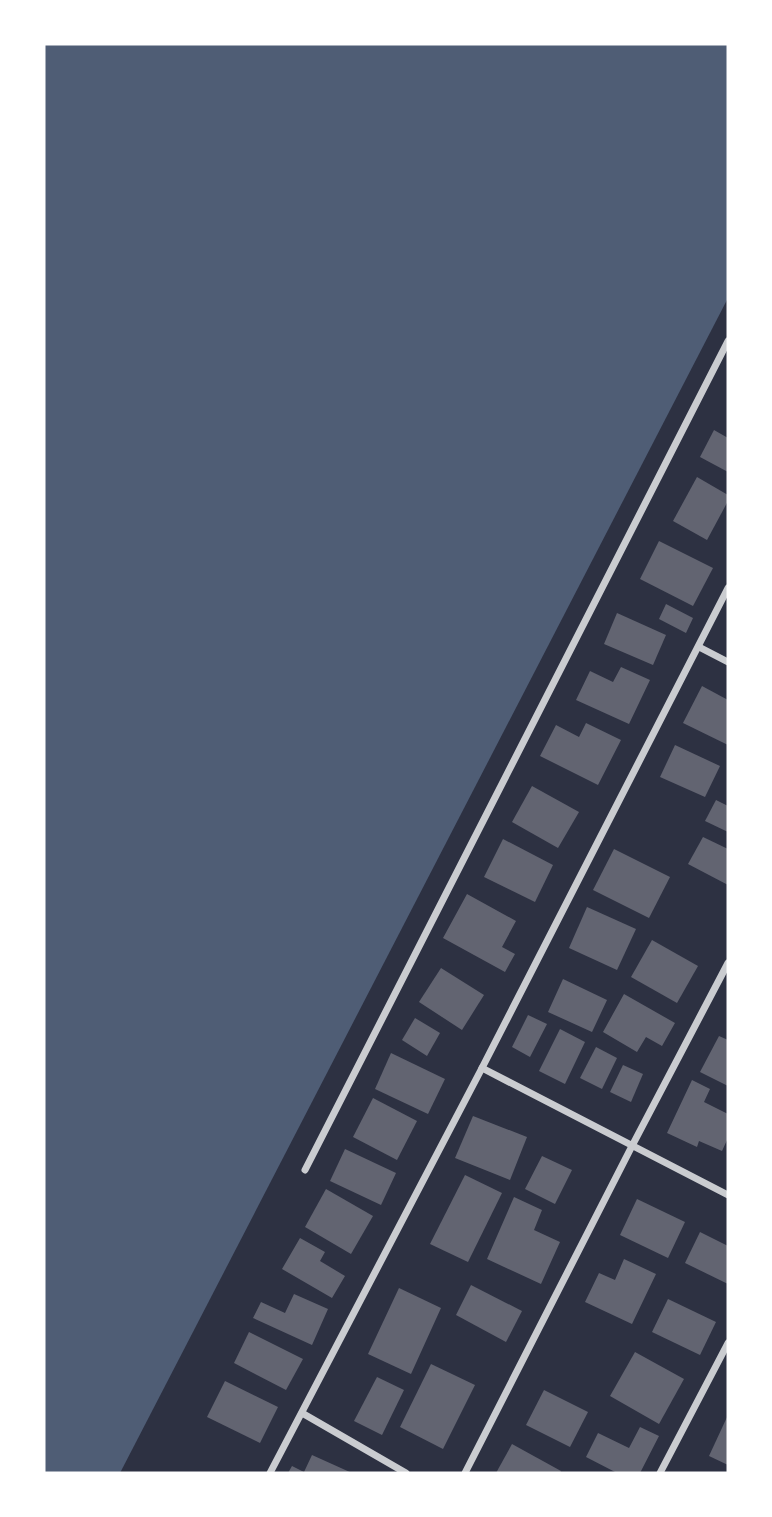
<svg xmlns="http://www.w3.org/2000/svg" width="772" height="1517" font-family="Rubik,sans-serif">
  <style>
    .water { fill: #4f5d75 }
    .building { fill: #626471 }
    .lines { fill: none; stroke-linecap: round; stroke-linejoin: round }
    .minor { stroke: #caccd0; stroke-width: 7 }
  </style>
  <rect width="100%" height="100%" fill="#2d3142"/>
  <path class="water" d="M 44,44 L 728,44 L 728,298 L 120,1473 L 44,1473 Z"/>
  <g class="building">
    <path d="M 714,430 L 728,438 L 728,472 L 700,457 Z"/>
    <path d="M 697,477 L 728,495 L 728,501 L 707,540 L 673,521 Z"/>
    <path d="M 659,541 L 713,568 L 693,606 L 640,579 Z"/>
    <path d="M 666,604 L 693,618 L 686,633 L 659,619 Z"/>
    <path d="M 617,613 L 666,635 L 653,665 L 604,644 Z"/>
    <path d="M 621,667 L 650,680 L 629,724 L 576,700 L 590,671 L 613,682 Z"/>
    <path d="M 702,686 L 728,700 L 728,745 L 683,723 Z"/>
    <path d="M 586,723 L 621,740 L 598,785 L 540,756 L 556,725 L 579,737 Z"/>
    <path d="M 675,745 L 720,766 L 705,797 L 660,777 Z"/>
    <path d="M 532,786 L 579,812 L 558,848 L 512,822 Z"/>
    <path d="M 716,800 L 728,806 L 728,832 L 705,821 Z"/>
    <path d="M 703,837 L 728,849 L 728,885 L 688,864 Z"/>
    <path d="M 503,839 L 553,865 L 535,902 L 484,877 Z"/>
    <path d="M 614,849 L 670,877 L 649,918 L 593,890 Z"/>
    <path d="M 467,894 L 516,921 L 502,947 L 515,954 L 505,972 L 443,938 Z"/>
    <path d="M 587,907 L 636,929 L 617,970 L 569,948 Z"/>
    <path d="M 652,940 L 698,966 L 677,1003 L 631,977 Z"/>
    <path d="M 441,968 L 484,995 L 462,1030 L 419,1002 Z"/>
    <path d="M 563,979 L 607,1000 L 592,1032 L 548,1012 Z"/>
    <path d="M 624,994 L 675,1023 L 662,1046 L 646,1037 L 637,1052 L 603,1032 Z"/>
    <path d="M 528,1015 L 547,1024 L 530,1057 L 512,1047 Z"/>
    <path d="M 415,1018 L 440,1033 L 427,1056 L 402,1040 Z"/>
    <path d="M 560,1029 L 585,1042 L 565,1084 L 539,1071 Z"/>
    <path d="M 719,1036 L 728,1040 L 728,1086 L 700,1072 Z"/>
    <path d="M 596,1047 L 617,1058 L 602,1089 L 580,1078 Z"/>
    <path d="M 391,1053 L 445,1079 L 428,1114 L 375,1089 Z"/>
    <path d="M 623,1065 L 643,1074 L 631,1102 L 610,1092 Z"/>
    <path d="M 692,1080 L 710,1089 L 704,1102 L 728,1114 L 728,1138 L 722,1151 L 699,1141 L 697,1147 L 667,1133 Z"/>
    <path d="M 373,1098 L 417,1121 L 397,1160 L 353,1137 Z"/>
    <path d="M 473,1116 L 527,1137 L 510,1180 L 455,1158 Z"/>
    <path d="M 345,1149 L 396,1173 L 381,1205 L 330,1181 Z"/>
    <path d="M 542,1156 L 572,1170 L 555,1204 L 525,1189 Z"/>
    <path d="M 465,1175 L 502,1193 L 468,1262 L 430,1244 Z"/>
    <path d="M 326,1189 L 373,1216 L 351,1254 L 305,1227 Z"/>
    <path d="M 514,1197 L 542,1210 L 534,1230 L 560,1242 L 541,1284 L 487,1259 Z"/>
    <path d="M 637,1199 L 685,1222 L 668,1258 L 620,1235 Z"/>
    <path d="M 700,1232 L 728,1246 L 728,1284 L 685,1263 Z"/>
    <path d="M 300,1238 L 325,1252 L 320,1261 L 345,1276 L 332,1298 L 282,1269 Z"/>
    <path d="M 624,1259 L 656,1274 L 632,1324 L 585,1302 L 599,1273 L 615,1280 Z"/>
    <path d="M 471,1285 L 522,1311 L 506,1342 L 456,1315 Z"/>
    <path d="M 399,1288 L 441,1308 L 411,1374 L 368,1354 Z"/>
    <path d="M 294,1294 L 328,1309 L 312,1345 L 253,1318 L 261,1302 L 285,1313 Z"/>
    <path d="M 668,1299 L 716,1322 L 700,1355 L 652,1332 Z"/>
    <path d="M 249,1332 L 303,1359 L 286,1390 L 234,1363 Z"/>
    <path d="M 635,1352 L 684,1379 L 659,1424 L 610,1396 Z"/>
    <path d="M 431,1364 L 475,1385 L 443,1449 L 400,1427 Z"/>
    <path d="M 377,1377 L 404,1390 L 382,1435 L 354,1421 Z"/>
    <path d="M 225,1381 L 278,1407 L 260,1443 L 207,1417 Z"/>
    <path d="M 544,1390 L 588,1412 L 570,1447 L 526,1425 Z"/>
    <path d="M 728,1415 L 728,1465 L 709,1456 Z"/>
    <path d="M 640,1427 L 659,1436 L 640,1473 L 617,1473 L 586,1457 L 598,1433 L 629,1448 Z"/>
    <path d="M 512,1444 L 561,1471 L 560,1473 L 496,1473 Z"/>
    <path d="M 312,1455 L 352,1473 L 288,1473 L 292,1466 L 304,1472 Z"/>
  </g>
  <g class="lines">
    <g class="minor">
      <path d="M 699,647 L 728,662"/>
      <path d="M 482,1068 L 728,1195"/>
      <path d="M 305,1170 L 728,341"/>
      <path d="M 302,1413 L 406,1473"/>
      <path d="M 270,1473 L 482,1068 L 728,588"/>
      <path d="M 465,1473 L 632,1146 L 728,963"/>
      <path d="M 660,1473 L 728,1343"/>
    </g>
  </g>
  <rect width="772" height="1517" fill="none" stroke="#ffffff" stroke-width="91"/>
</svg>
